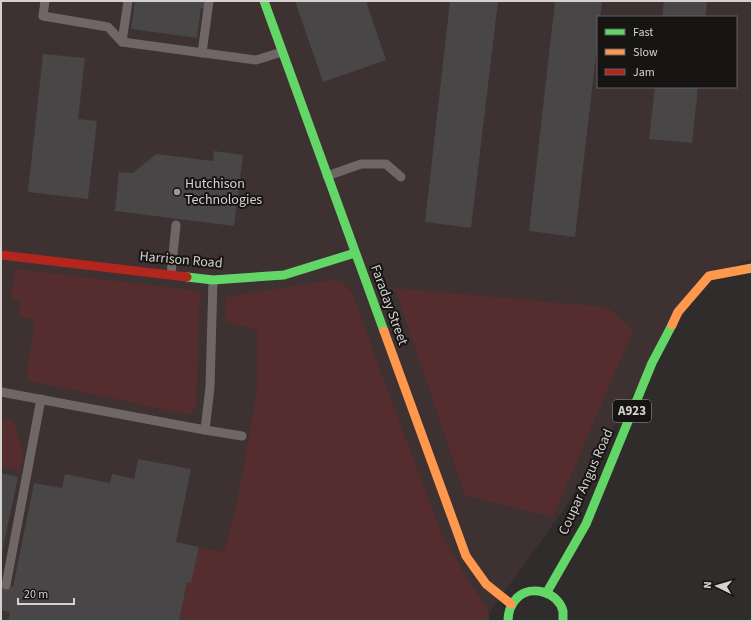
<svg xmlns="http://www.w3.org/2000/svg" width="753" height="622" font-family="'Source Sans 3',sans-serif">
  <style>
    .built { fill: #3d3131; fill-rule: evenodd }
    .green { fill: #552d2e }
    .building { fill: #484647 }
    .lines { fill: none; stroke-linecap: round; stroke-linejoin: round }
    .lane { stroke: #6f6766; stroke-width: 9 }
    .fast { stroke: #63d668; stroke-width: 9 }
    .slow { stroke: #ff974d; stroke-width: 9 }
    .jam { stroke: #b3261e; stroke-width: 9 }
    .poi-dot { fill: #9b9797; stroke: #171414; stroke-width: 1.5 }
    .labels { text-anchor: middle; dominant-baseline: central; stroke-width: 4; stroke-linejoin: round; paint-order: stroke }
    .shield { fill: #171414; stroke: #9c9898; stroke-width: 1 }
    .shield-label { font-size: 13px; font-weight: bold; fill: #d5d1d1 }
    .poi-label { font-size: 14px; fill: #d5d1d1; stroke: #171414; text-anchor: start }
    .street-label { font-size: 14px; fill: #d5d1d1; stroke: #171414 }
  </style>
  <rect width="100%" height="100%" fill="#302c2b"/>
  <path class="built" d="M 1,1 L 752,1 L 752,259 L 709,276 L 652,363 L 563,511 L 489,613 L 489,621 L 1,621 ZM 598,17 L 736,17 L 736,87 L 598,87 Z"/>
  <g class="green">
    <path d="M 16,269 L 200,291 L 196,407 L 190,415 L 26,380 L 35,320 L 19,316 L 20,301 L 11,299 Z"/>
    <path d="M 331,280 L 343,283 L 353,294 L 381,373 L 444,540 L 489,613 L 489,621 L 179,621 L 187,582 L 191,583 L 199,547 L 224,552 L 238,497 L 257,392 L 257,330 L 225,321 L 226,297 Z"/>
    <path d="M 395,288 L 607,307 L 633,330 L 553,517 L 465,495 Z"/>
    <path d="M 1,418 L 13,420 L 24,454 L 20,471 L 1,467 Z"/>
  </g>
  <g class="building">
    <path d="M 135,1 L 207,1 L 206,9 L 201,8 L 197,38 L 131,29 Z"/>
    <path d="M 295,1 L 366,1 L 386,60 L 323,82 Z"/>
    <path d="M 450,1 L 498,1 L 471,228 L 425,222 Z"/>
    <path d="M 555,1 L 602,1 L 600,17 L 598,17 L 598,37 L 575,237 L 529,231 Z"/>
    <path d="M 664,1 L 707,1 L 706,17 L 662,17 Z"/>
    <path d="M 43,54 L 85,58 L 78,119 L 97,121 L 88,199 L 28,192 Z"/>
    <path d="M 655,87 L 698,87 L 692,143 L 649,139 Z"/>
    <path d="M 214,151 L 243,155 L 234,226 L 115,211 L 119,172 L 133,173 L 156,154 L 213,161 Z"/>
    <path d="M 138,459 L 191,469 L 176,542 L 199,547 L 191,583 L 187,582 L 179,621 L 8,621 L 10,612 L 1,610 L 1,584 L 13,587 L 34,483 L 62,488 L 65,474 L 110,483 L 112,474 L 134,479 Z"/>
    <path d="M 1,473 L 18,477 L 2,552 L 1,552 Z"/>
  </g>
  <g class="lines">
    <g class="lane">
      <path d="M 45,1 L 43,16 L 108,27 L 122,42 L 256,60 L 282,52"/>
      <path d="M 122,42 L 128,1"/>
      <path d="M 202,53 L 209,1"/>
      <path d="M 327,176 L 361,164 L 386,164 L 401,177"/>
      <path d="M 171,274 L 176,225"/>
      <path d="M 1,392 L 205,430 L 210,387 L 213,280"/>
      <path d="M 205,430 L 242,436"/>
      <path d="M 6,585 L 41,399"/>
    </g>
    <g class="fast">
      <path d="M 264,1 L 384,331"/>
      <path d="M 187,277 L 213,280 L 284,275 L 355,253"/>
      <path d="M 547,592 L 586,524 L 652,363 L 672,325"/>
      <path d="M 508,621 C 508,613 511,604 517,598 C 531,584 558,592 563,611 C 563,614 563,618 563,621"/>
    </g>
    <g class="slow">
      <path d="M 672,325 L 678,312 L 709,276 L 752,268"/>
      <path d="M 384,331 L 466,556 L 486,584 L 511,604"/>
    </g>
    <path class="jam" d="M 1,255 L 187,277"/>
  </g>
  <circle class="poi-dot" cx="177" cy="192" r="4"/>
  <g class="labels">
    <rect class="shield" x="613" y="400" width="38" height="22" rx="3"/>
    <g class="shield-label">
      <text x="632" y="411">A923</text>
    </g>
    <g class="poi-label">
      <text x="185" y="184">Hutchison<tspan x="185" dy="16">Technologies</tspan></text>
    </g>
    <g class="street-label">
      <text transform="translate(181 260) rotate(5)">Harrison Road</text>
      <text transform="translate(389 305) rotate(70)">Faraday Street</text>
      <text transform="translate(586 482) rotate(-66)">Coupar Angus Road</text>
    </g>
  </g>
  <rect width="753" height="622" fill="none" stroke="#d5d1d1" stroke-width="4"/>
  <rect x="597" y="16" width="140" height="72" fill="#171414" stroke="#636060"/>
  <rect x="605" y="29" width="20" height="6" fill="#63d668" stroke="#636060"/>
  <text x="633" y="36" font-size="12" fill="#d5d1d1">Fast</text>
  <rect x="605" y="49" width="20" height="6" fill="#ff974d" stroke="#636060"/>
  <text x="633" y="56" font-size="12" fill="#d5d1d1">Slow</text>
  <rect x="605" y="69" width="20" height="6" fill="#b3261e" stroke="#636060"/>
  <text x="633" y="76" font-size="12" fill="#d5d1d1">Jam</text>
  <g transform="translate(717 586) rotate(275)" stroke="#171414" stroke-width="3" paint-order="stroke">
  <path d="M0-3L7 15L0 10L-7 15Z" fill="#d5d1d1"/>
  <text y="-6" font-size="11" font-weight="bold" text-anchor="middle" fill="#d5d1d1">N</text>
  </g>
  <path d="M18 598v6h56v-6" fill="none" stroke="#d5d1d1" stroke-width="2"/>
  <text x="24" y="598" font-size="12" fill="#d5d1d1" stroke="#171414" stroke-width="3" paint-order="stroke">20 m</text>
</svg>
